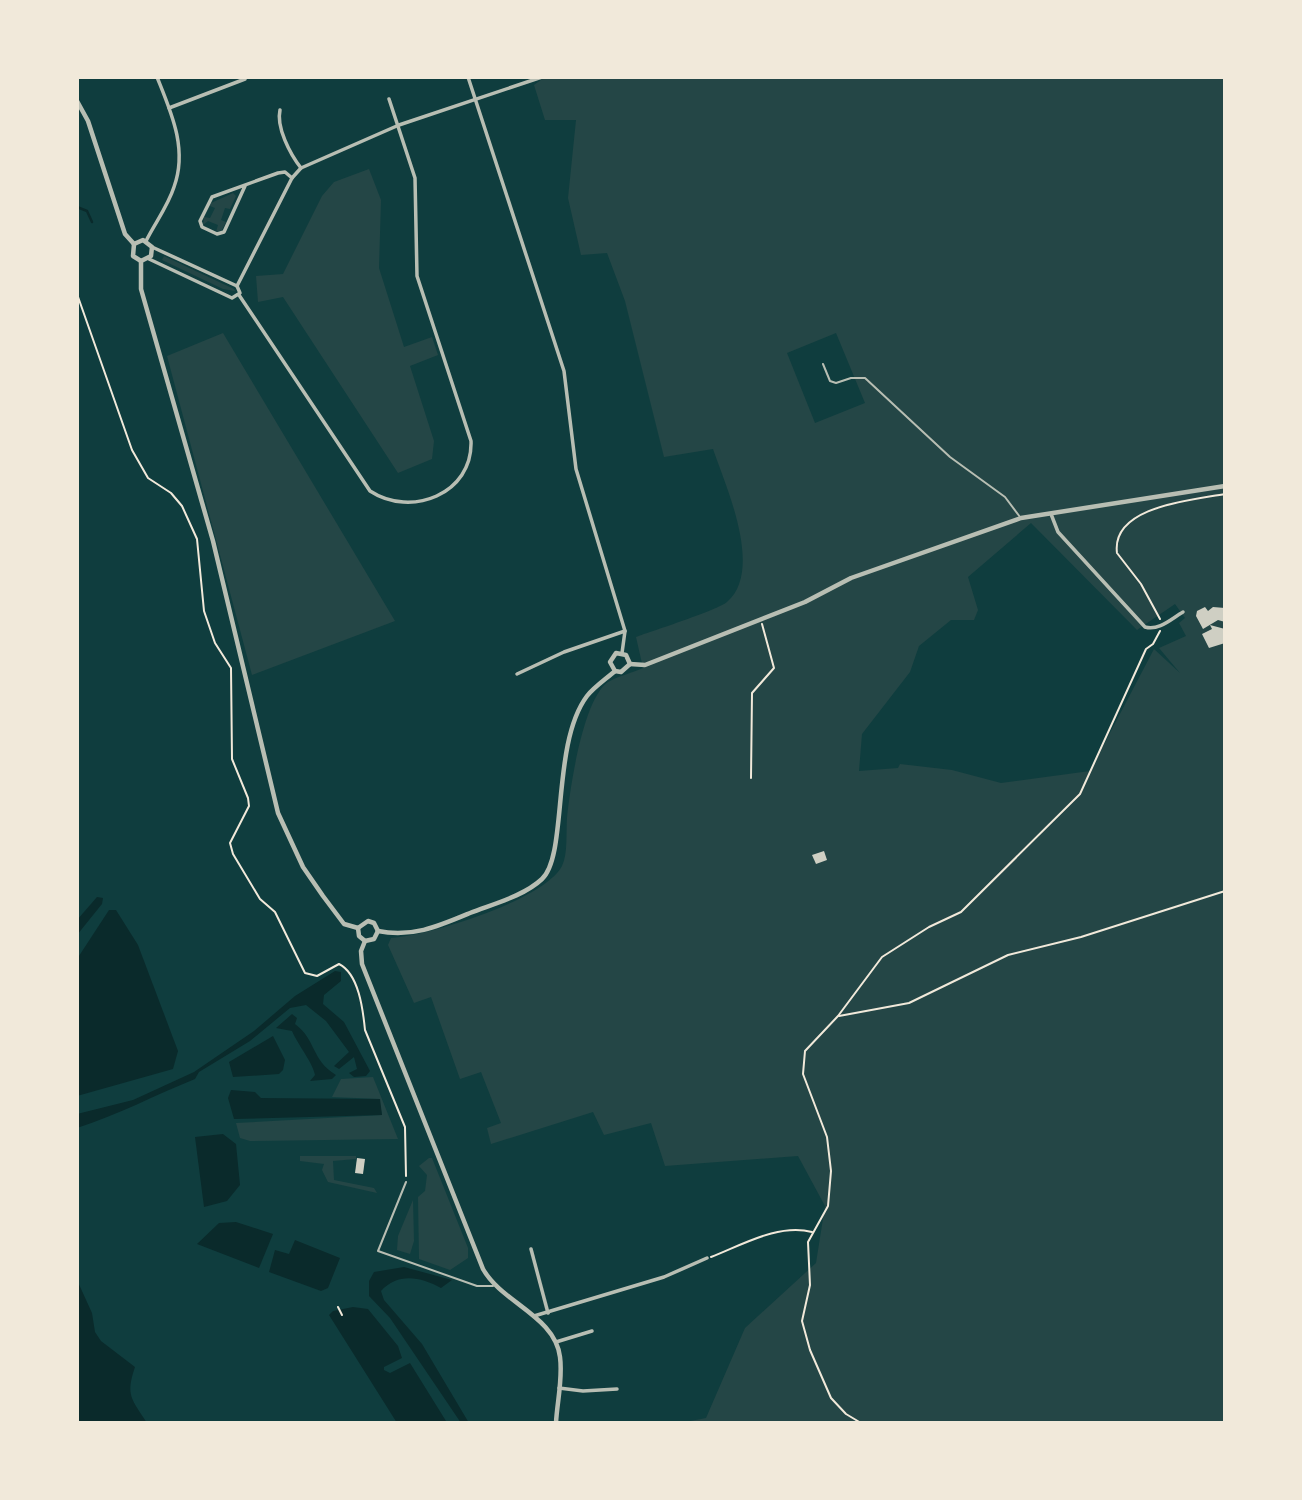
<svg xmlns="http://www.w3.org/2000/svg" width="1302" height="1500" font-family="'Nunito Sans',sans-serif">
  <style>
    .green { fill: #244646; fill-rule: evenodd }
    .water { fill: #0a2a2b }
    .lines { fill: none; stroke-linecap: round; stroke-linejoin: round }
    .stream { stroke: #0a2a2b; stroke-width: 2.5 }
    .building { fill: #cfcfc3 }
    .path { stroke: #f1e9da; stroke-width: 2 }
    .service { stroke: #b8beb3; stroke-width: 2 }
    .minor { stroke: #b8beb3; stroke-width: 3.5 }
    .tertiary { stroke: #b8beb3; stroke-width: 4.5 }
  </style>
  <rect width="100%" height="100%" fill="#0f3d3e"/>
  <g class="green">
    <path d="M 545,77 L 1225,77 L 1225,1423 L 680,1423 L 706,1418 L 745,1328 L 816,1263 L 825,1206 L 798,1156 L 665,1166 L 651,1123 L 604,1135 L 593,1112 L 491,1144 L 487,1128 L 501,1123 L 481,1072 L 460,1079 L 431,997 L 414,1003 L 388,945 L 391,938 C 431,935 544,900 562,866 C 568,854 566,832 567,818 C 570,788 583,699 608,682 C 618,676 632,673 643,668 L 636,637 C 652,631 718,610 727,602 C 764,570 726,487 713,449 L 664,457 L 625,301 L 607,253 L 581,255 L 568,198 L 576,120 L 545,120 L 534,85 ZM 836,333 L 865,403 L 815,423 L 787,353 ZM 1031,523 L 1137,630 L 1175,604 L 1185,618 L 1179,623 L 1186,636 L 1159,648 L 1180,673 L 1154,649 L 1090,771 L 1001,783 L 952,770 L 900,764 L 898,768 L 859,771 L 862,734 L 910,672 L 919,646 L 951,620 L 974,620 L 978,610 L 968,577 Z"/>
    <path d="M 369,169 L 381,200 L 379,268 L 404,347 L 432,337 L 438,355 L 410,366 L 434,441 L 432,459 L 398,473 L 283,297 L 258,302 L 256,276 L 283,274 L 322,196 L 334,182 Z"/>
    <path d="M 233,193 L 236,196 L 230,209 L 225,208 L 221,220 L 226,222 L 222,230 L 216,232 L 218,225 L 208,221 L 203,225 L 204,217 L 210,218 L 215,208 L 210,206 L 211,203 Z"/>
    <path d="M 164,256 L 234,289 L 235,291 L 223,289 L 162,260 Z"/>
    <path d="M 223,333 L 395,621 L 252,675 L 167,356 Z"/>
    <path d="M 373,1077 L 398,1139 L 250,1141 L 240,1138 L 236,1123 L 382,1115 L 379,1099 L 332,1097 L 341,1079 Z"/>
    <path d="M 300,1156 L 356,1156 L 356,1159 L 333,1161 L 334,1180 L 374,1188 L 377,1193 L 328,1182 L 322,1170 L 324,1164 L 300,1161 Z"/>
    <path d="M 429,1158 L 432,1158 L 468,1248 L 468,1258 L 450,1270 L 419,1259 L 418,1197 L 425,1191 L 427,1175 L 419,1166 Z"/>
    <path d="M 413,1200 L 414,1241 L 410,1254 L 397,1250 L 398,1236 Z"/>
  </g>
  <g class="water">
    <path d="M 97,897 L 103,898 L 102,904 L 77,935 L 77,920 Z"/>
    <path d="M 109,910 L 116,910 L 138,945 L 178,1051 L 173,1069 L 77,1096 L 77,959 Z"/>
    <path d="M 335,971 L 341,972 L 341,981 L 324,995 L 323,1004 L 344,1022 L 370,1071 L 366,1076 L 354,1077 L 349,1073 L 357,1069 L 354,1057 L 339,1069 L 334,1066 L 349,1052 L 326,1021 L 306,1005 L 290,1008 L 250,1041 L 199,1072 L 195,1079 C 155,1095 118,1115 77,1128 L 77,1114 L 133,1100 L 194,1072 L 254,1031 L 295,996 Z"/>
    <path d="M 292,1014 L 297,1018 L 295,1024 C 316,1039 311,1060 336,1075 L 332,1079 L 310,1081 L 315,1075 C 313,1063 298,1045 292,1031 L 276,1028 Z"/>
    <path d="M 273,1036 L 285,1060 L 283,1070 L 279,1074 L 233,1077 L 229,1062 Z"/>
    <path d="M 231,1090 L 255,1092 L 261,1098 L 380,1099 L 382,1115 L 234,1119 L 228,1098 Z"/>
    <path d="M 223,1134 L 236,1144 L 240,1185 L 227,1201 L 204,1207 L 195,1137 Z"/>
    <path d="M 236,1222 L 273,1234 L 259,1268 L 197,1244 L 219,1223 Z"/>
    <path d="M 295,1240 L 340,1258 L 328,1288 L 321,1291 L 269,1272 L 275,1250 L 289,1254 Z"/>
    <path d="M 404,1267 L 452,1280 L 441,1288 C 421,1277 398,1272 381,1291 L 384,1300 L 422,1344 L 469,1423 L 461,1423 L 390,1318 L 369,1296 L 369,1281 L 374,1272 Z"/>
    <path d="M 77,1280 L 92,1313 L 95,1332 L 101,1341 L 135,1367 C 125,1396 132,1399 147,1423 L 77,1423 Z"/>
    <path d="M 353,1307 L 368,1309 L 398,1346 L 402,1358 L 384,1367 L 384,1370 L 390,1373 L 410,1363 L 446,1421 L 397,1423 L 329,1315 L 333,1311 Z"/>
  </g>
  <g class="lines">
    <path class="stream" d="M 77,207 L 87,211 L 92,222"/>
  </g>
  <g class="building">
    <path d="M 1205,607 L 1208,611 L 1213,607 L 1225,608 L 1225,622 L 1218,620 L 1203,629 L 1196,616 L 1197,611 Z"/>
    <path d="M 1210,625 L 1225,629 L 1225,643 L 1209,648 L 1202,634 L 1212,629 Z"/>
    <path d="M 824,851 L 827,860 L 816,864 L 812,855 Z"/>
    <path d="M 357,1158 L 365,1159 L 363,1174 L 355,1173 Z"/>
  </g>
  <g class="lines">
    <g class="path">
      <path d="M 77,294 L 132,450 L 148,478 L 171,493 L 182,506 L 197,539 L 204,611 L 215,643 L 231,668 L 232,759 L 248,798 L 249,806 L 230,843 L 233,854 L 260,899 L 275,912 L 305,973 L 317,976 L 339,964 C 359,974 363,1010 365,1030 L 405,1127 L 406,1176"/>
      <path d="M 1160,619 L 1141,584 L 1117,553 C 1111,506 1193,500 1225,494"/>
      <path d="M 751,778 L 752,693 L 774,668 L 762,624"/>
      <path d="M 839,1016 L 909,1003 L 1008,955 L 1081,937 L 1225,891"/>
      <path d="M 711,1257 C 742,1245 779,1223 812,1232"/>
      <path d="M 338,1307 L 342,1315"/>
      <path d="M 861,1423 L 846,1414 L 831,1398 L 810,1350 L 802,1321 L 810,1285 L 808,1242 L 828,1206 L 831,1171 L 827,1137 L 803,1074 L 805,1051 L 838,1016 L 882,957 L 929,927 L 961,912 L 1080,794 L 1146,649 L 1153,644 L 1160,631"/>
    </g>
    <g class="service">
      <path d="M 823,364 L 830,381 L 836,383 L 851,378 L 865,378 L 950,457 L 1005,497 L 1020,517"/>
      <path d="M 406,1182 L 378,1251 L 477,1286 L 493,1286"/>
    </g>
    <g class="minor">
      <path d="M 468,77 L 564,371 L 576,469 L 625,631 L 622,653"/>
      <path d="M 169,108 L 245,79"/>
      <path d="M 280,110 C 276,127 290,154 301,168"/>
      <path d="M 245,186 L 224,232 L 217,234 L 202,227 L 200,221 L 212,197 L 278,173 L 285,172 L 292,178"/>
      <path d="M 146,241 C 155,223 168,206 174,187 C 188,149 171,112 157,77"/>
      <path d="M 152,247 L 237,286"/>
      <path d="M 149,259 L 232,298 L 240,293 L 237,286"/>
      <path d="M 237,286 L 292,178 L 301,168 L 399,125 L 542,77"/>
      <path d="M 239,295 L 370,491 C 411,518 473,494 471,441 L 417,276 L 415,178 L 389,99"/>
      <path d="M 1051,514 L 1058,532 L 1145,627 C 1159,631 1171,619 1183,612"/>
      <path d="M 517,674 L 564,652 L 625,631"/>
      <path d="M 531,1249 L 548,1313"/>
      <path d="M 534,1316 L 664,1277 L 707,1258"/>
      <path d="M 556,1342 L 592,1331"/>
      <path d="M 559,1388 L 583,1391 L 617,1389"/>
    </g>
    <g class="tertiary">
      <path d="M 77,101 L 88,121 L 125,234 L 134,244"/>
      <path d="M 134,244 L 143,240 L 152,247 L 151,256 L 141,261"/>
      <path d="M 134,244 L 133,256 L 141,261"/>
      <path d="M 141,261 L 141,289 L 213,541 L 278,813 L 303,867 L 323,896 L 344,924 L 358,928"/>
      <path d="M 630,664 L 645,665 L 805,602 L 851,578 L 1021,518 L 1225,486"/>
      <path d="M 615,671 L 610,662 L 616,653 L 626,655 L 630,664"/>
      <path d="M 615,671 L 621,672 L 630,664"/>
      <path d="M 358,928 L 368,921 L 374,923 L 378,931"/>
      <path d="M 358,928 L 359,936 L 365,941"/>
      <path d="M 378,931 C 412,938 439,926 470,913 C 493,904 524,896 542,879 C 568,855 551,744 587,696 C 594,687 606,679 615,671"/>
      <path d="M 365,941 L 361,951 L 362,964 L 483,1269 C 502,1303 555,1316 560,1357 C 563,1379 557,1402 556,1423"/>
      <path d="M 365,941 L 374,939 L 378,931"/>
    </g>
  </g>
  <rect width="1302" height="1500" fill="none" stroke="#f1e9da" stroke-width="158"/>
</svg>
